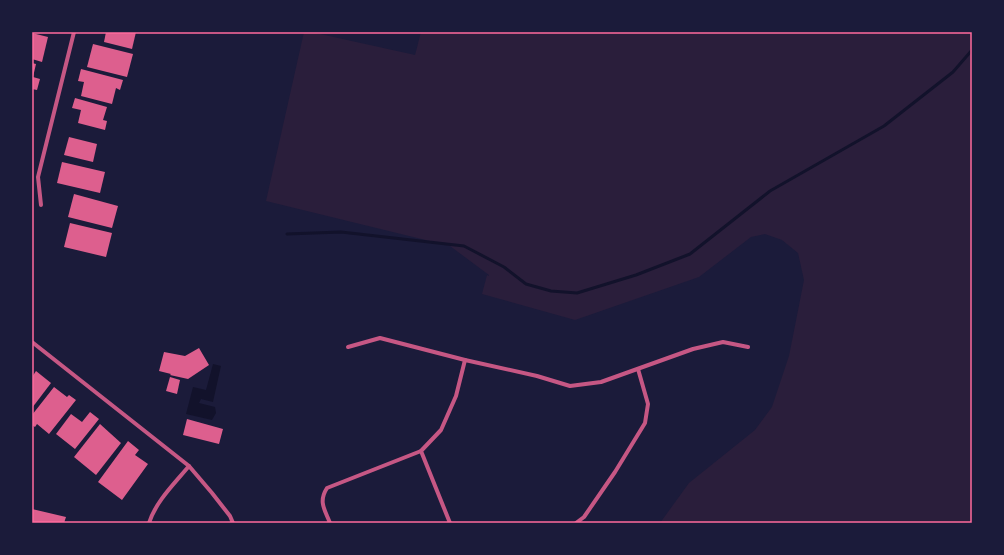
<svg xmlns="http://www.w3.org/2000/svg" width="1004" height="555" font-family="Jost,sans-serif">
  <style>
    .green { fill: #2a1e3b }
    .water { fill: #12122b }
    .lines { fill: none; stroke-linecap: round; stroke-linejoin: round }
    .stream { stroke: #12122b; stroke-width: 3 }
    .building { fill: #dd5f8e }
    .minor { stroke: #c65784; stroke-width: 4 }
    .neatline { fill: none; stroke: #ff6b9d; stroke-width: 1.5 }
  </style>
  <rect width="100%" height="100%" fill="#1b1b3a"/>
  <path class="green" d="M 304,32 L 311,32 L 415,55 L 421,32 L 972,32 L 972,523 L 660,523 L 689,483 L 755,430 L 772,407 L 789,356 L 804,280 L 798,253 L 782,240 L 765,234 L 751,237 L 699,277 L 575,320 L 482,294 L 487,275 L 489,276 L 489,275 L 450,246 L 266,201 Z"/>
  <path class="water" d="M 213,364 L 221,366 L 213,402 L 201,399 L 199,403 L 215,407 L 216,413 L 212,420 L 186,414 L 193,387 L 206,390 Z"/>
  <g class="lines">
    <path class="stream" d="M 287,234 L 341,232 L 464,246 L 504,267 L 526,284 L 551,291 L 577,293 L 636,275 L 690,254 L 770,191 L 884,126 L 953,72 L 972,50"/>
  </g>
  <g class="building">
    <path d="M 106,32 L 136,32 L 132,49 L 104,42 Z"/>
    <path d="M 32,33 L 48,37 L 42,62 L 32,59 Z"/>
    <path d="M 93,44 L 133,54 L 127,77 L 87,67 Z"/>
    <path d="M 32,63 L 36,64 L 33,77 L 40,79 L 37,90 L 32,89 Z"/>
    <path d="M 81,69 L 123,80 L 120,90 L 116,88 L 112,104 L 81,96 L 84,82 L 78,81 Z"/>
    <path d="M 75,98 L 107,107 L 103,120 L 107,121 L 105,130 L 78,123 L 81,110 L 72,108 Z"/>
    <path d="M 69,137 L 97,144 L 93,162 L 64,155 Z"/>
    <path d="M 62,162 L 105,172 L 100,193 L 57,183 Z"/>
    <path d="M 74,194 L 118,206 L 112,228 L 68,217 Z"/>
    <path d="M 70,223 L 112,233 L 106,257 L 64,247 Z"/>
    <path d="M 199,348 L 209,365 L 188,379 L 170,375 L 171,374 L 159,371 L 164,352 L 185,356 Z"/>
    <path d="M 36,371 L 51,383 L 32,408 L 32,377 Z"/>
    <path d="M 170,377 L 180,380 L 177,394 L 166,391 Z"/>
    <path d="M 54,387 L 67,397 L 69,395 L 76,400 L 49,434 L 37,424 L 35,427 L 32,425 L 32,415 Z"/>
    <path d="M 90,412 L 99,419 L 75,449 L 56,434 L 71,414 L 82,422 Z"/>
    <path d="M 187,419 L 223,429 L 219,444 L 183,435 Z"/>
    <path d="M 100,424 L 121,443 L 96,475 L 74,457 Z"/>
    <path d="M 128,441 L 139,450 L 135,455 L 148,464 L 122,500 L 98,482 Z"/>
    <path d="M 32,509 L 66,517 L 64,523 L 32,523 Z"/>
  </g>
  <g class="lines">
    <g class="minor">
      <path d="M 41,205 L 38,177 L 74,32"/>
      <path d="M 32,342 L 189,466 L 212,493 L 230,516 L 233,523"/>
      <path d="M 348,347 L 380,338 L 465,360"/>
      <path d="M 149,523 C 156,501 175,483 189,466"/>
      <path d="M 330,523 C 325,510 318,502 327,488 L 421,451"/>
      <path d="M 450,523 L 421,451 L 441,430 L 456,396 L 465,360 L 537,376 L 570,386 L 601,382 L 693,349 L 723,342 L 748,347"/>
      <path d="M 576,523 L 584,517 L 615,472 L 645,423 L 648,404 L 638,369"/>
    </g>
  </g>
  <rect width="1004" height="555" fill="none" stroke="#1b1b3a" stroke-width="66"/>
  <rect x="33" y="33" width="938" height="489" class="neatline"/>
</svg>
